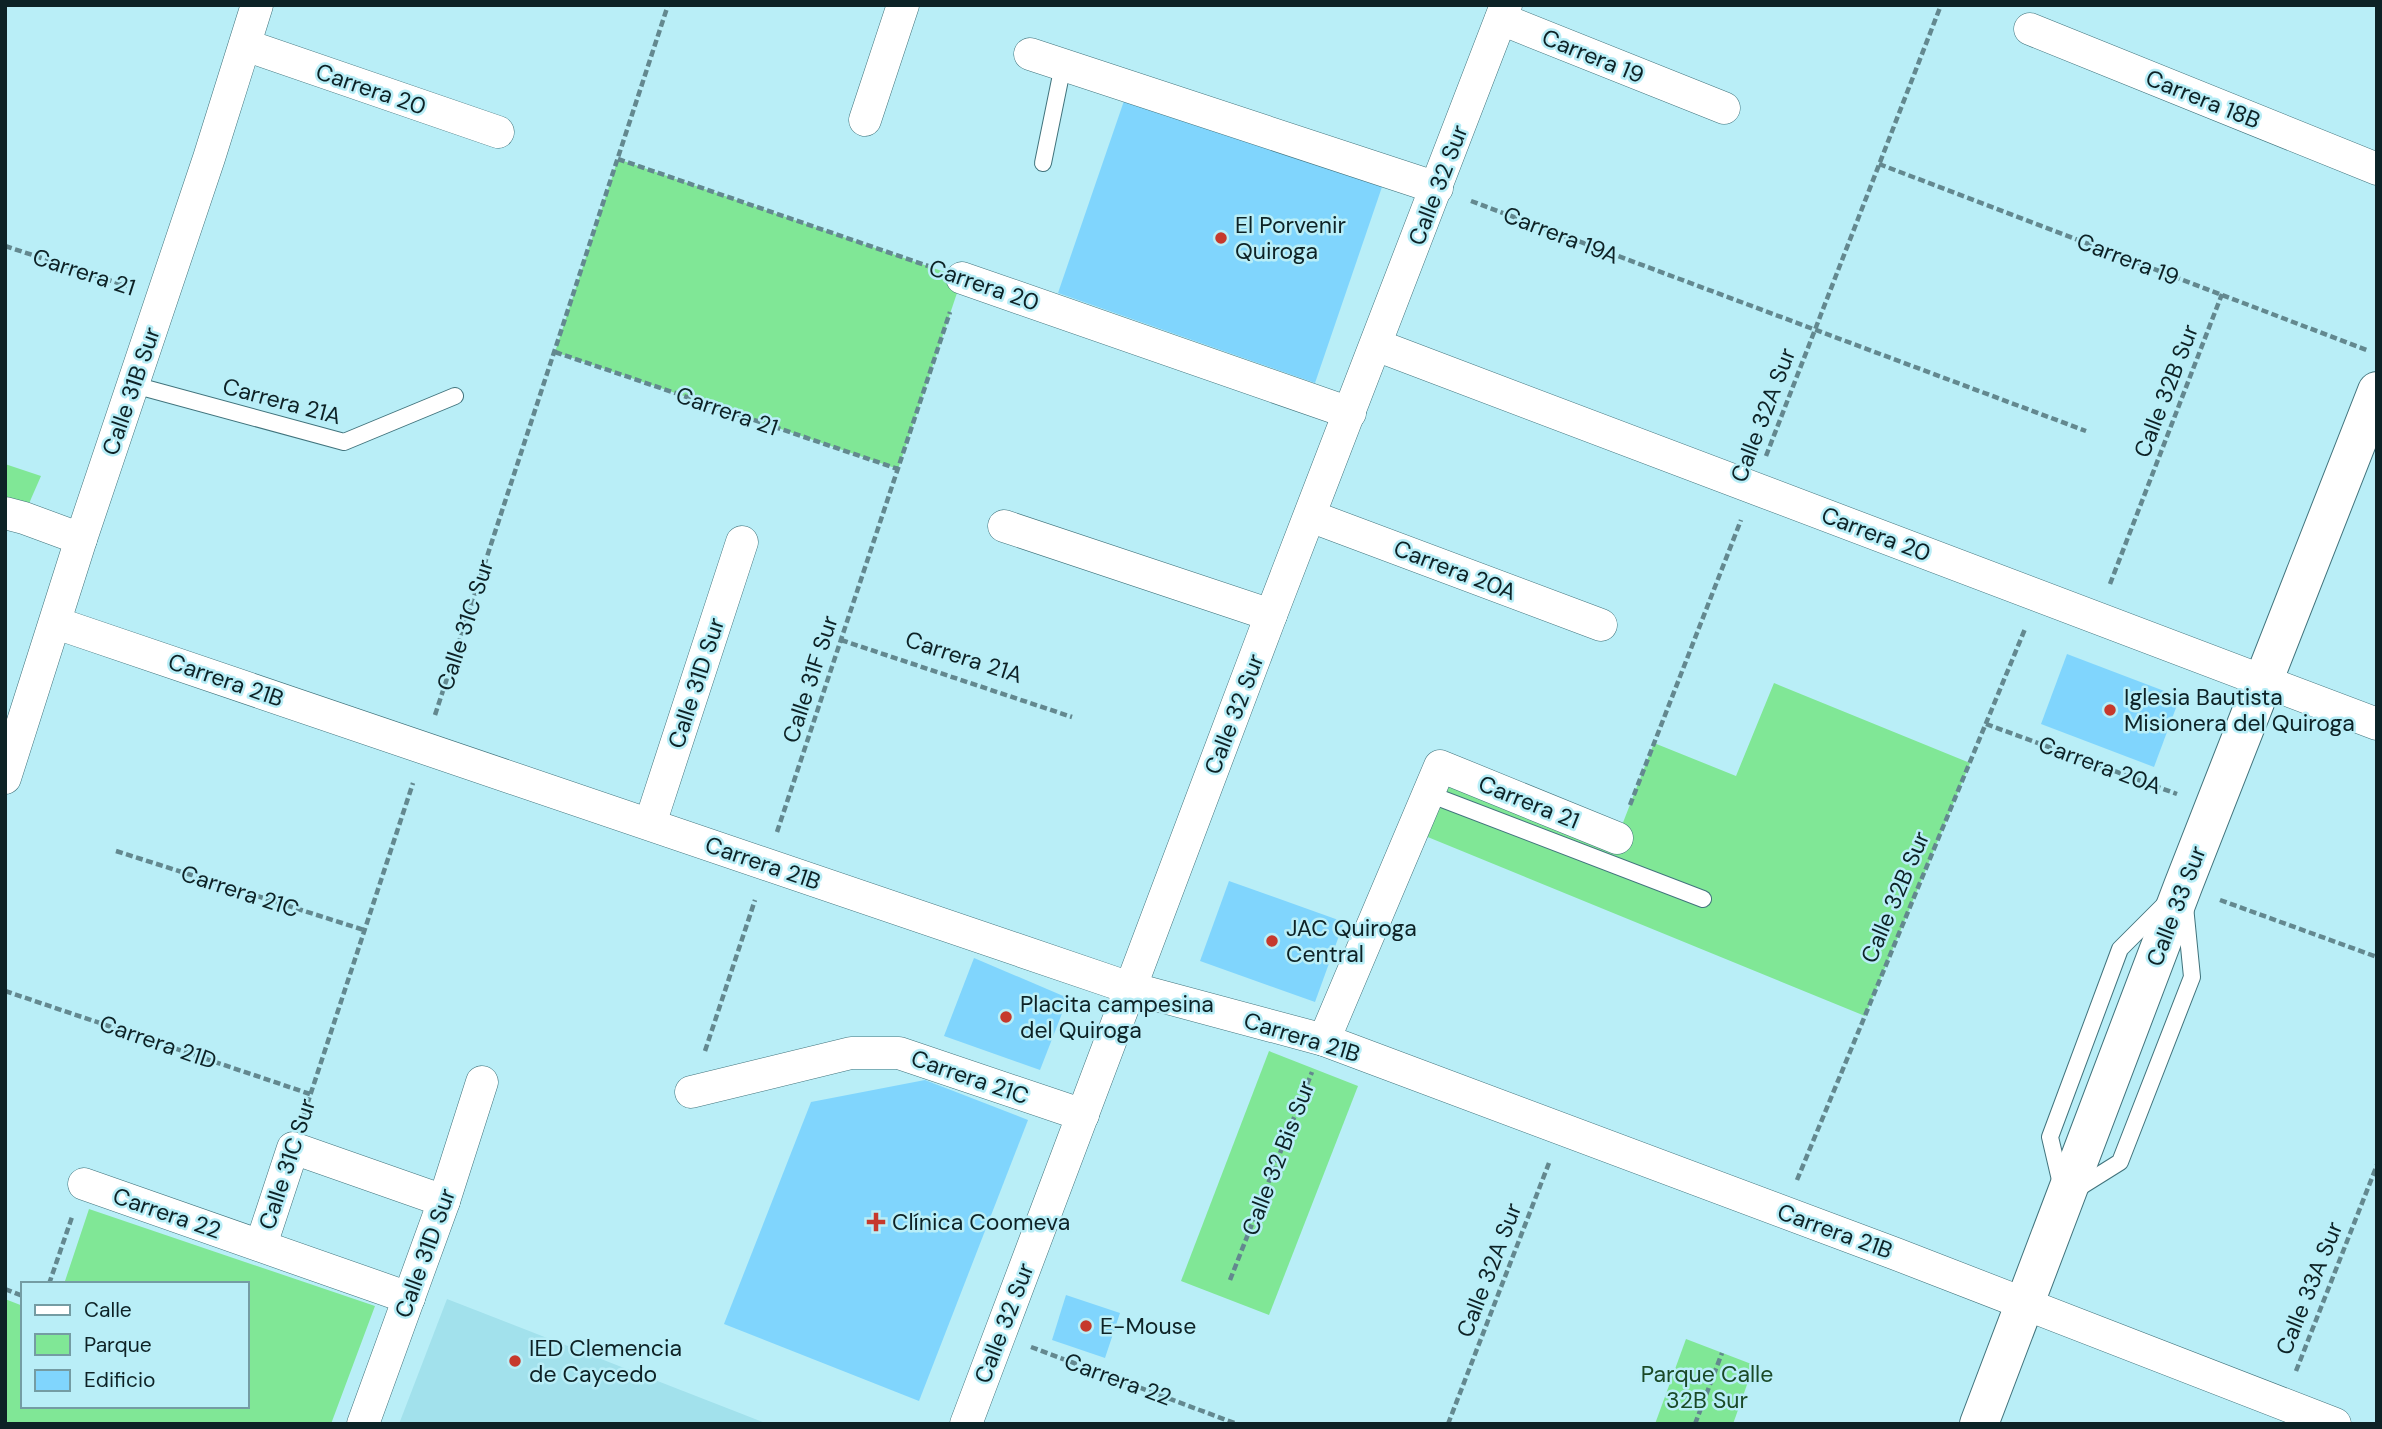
<svg xmlns="http://www.w3.org/2000/svg" width="2382" height="1429" font-family="'DM Sans',sans-serif">
  <style>
    .built { fill: #a2e1ec }
    .green { fill: #80e796 }
    .building { fill: #80d5fd }
    .lines { fill: none; stroke-linecap: round; stroke-linejoin: round }
    .lane-casing { stroke: #41737c; stroke-width: 18 }
    .street-casing { stroke: #41737c; stroke-width: 33 }
    .secondary-casing { stroke: #41737c; stroke-width: 40 }
    .path { stroke: #63888f; stroke-width: 4.5; stroke-dasharray: 7 3.5; stroke-linecap: butt }
    .lane { stroke: #fff; stroke-width: 16 }
    .street { stroke: #fff; stroke-width: 32 }
    .secondary { stroke: #fff; stroke-width: 38 }
    .poi-dot { fill: #c6392c; stroke: #b9eef7; stroke-width: 2.5 }
    .labels { text-anchor: middle; dominant-baseline: central; stroke-width: 5; stroke-linejoin: round; paint-order: stroke }
    .street-label { font-size: 23px; fill: #0d2226; stroke: #b9eef7 }
    .poi-label { font-size: 23px; fill: #0d2226; stroke: #b9eef7; text-anchor: start }
    .park-label { font-size: 23px; fill: #1a4927; stroke: #b9eef7 }
  </style>
  <rect width="100%" height="100%" fill="#b9eef7"/>
  <path class="built" d="M 447,1299 L 768,1424 L 399,1424 Z"/>
  <g class="green">
    <path d="M 618,159 L 962,278 L 898,469 L 555,352 Z"/>
    <path d="M 5,464 L 41,476 L 24,515 L 5,509 Z"/>
    <path d="M 1774,683 L 1970,763 L 1865,1016 L 1413,831 L 1440,766 L 1617,838 L 1654,743 L 1736,776 Z"/>
    <path d="M 1269,1051 L 1358,1086 L 1269,1315 L 1181,1281 Z"/>
    <path d="M 89,1209 L 375,1306 L 331,1424 L 5,1424 L 5,1299 L 23,1306 L 23,1406 L 247,1406 L 247,1284 L 64,1284 Z"/>
    <path d="M 1686,1339 L 1754,1365 L 1733,1424 L 1655,1424 Z"/>
  </g>
  <g class="building">
    <path d="M 1126,95 L 1383,184 L 1315,383 L 1058,293 Z"/>
    <path d="M 2067,654 L 2180,697 L 2154,767 L 2041,724 Z"/>
    <path d="M 1229,881 L 1344,922 L 1315,1002 L 1200,961 Z"/>
    <path d="M 974,958 L 1068,998 L 1040,1070 L 944,1036 Z"/>
    <path d="M 925,1080 L 1028,1120 L 919,1401 L 724,1324 L 811,1102 Z"/>
    <path d="M 1066,1295 L 1120,1313 L 1105,1358 L 1052,1340 Z"/>
  </g>
  <g class="lines">
    <defs>
      <g id="lane">
        <path d="M 1043,163 L 1063,65"/>
        <path d="M 134,385 L 344,442 L 455,396"/>
        <path d="M 1429,794 L 1703,899"/>
        <path d="M 2183,886 L 2192,977 L 2120,1162 L 2064,1197 L 2050,1137 L 2120,949 Z"/>
      </g>
      <g id="street">
        <path d="M 1501,19 L 1724,108"/>
        <path d="M 2030,29 L 2377,169"/>
        <path d="M 245,45 L 498,132"/>
        <path d="M 1030,54 L 1437,188"/>
        <path d="M 865,120 L 903,5"/>
        <path d="M 962,278 L 1350,413"/>
        <path d="M 1376,345 L 2377,724"/>
        <path d="M 5,513 L 24,518 L 81,539"/>
        <path d="M 1310,516 L 1601,625"/>
        <path d="M 1004,526 L 1271,615"/>
        <path d="M 56,623 L 1130,988 L 1324,1040 L 1896,1254 L 2335,1424"/>
        <path d="M 5,778 L 81,539 L 209,158 L 257,5"/>
        <path d="M 650,824 L 742,542"/>
        <path d="M 1324,1040 L 1440,766 L 1617,838"/>
        <path d="M 691,1092 L 851,1053 L 899,1053 L 1083,1115"/>
        <path d="M 84,1184 L 409,1298"/>
        <path d="M 261,1245 L 293,1148 L 444,1201"/>
        <path d="M 363,1424 L 444,1201 L 482,1082"/>
        <path d="M 966,1424 L 1271,615 L 1506,5"/>
      </g>
      <path id="secondary" d="M 1979,1424 L 2183,886 L 2377,391"/>
    </defs>
    <use href="#lane" class="lane-casing"/>
    <use href="#street" class="street-casing"/>
    <use href="#secondary" class="secondary-casing"/>
    <g class="path">
      <path d="M 618,159 L 928,266"/>
      <path d="M 1879,164 L 2369,351"/>
      <path d="M 1471,201 L 2086,431"/>
      <path d="M 5,246 L 127,286"/>
      <path d="M 555,352 L 898,469"/>
      <path d="M 1766,456 L 1941,5"/>
      <path d="M 2110,584 L 2222,294"/>
      <path d="M 841,640 L 1072,717"/>
      <path d="M 435,715 L 668,5"/>
      <path d="M 1986,724 L 2177,794"/>
      <path d="M 1630,805 L 1741,520"/>
      <path d="M 777,832 L 950,312"/>
      <path d="M 116,851 L 364,930"/>
      <path d="M 2220,900 L 2377,957"/>
      <path d="M 5,991 L 310,1094"/>
      <path d="M 705,1051 L 755,900"/>
      <path d="M 304,1114 L 413,783"/>
      <path d="M 1797,1180 L 2025,629"/>
      <path d="M 1230,1280 L 1312,1072"/>
      <path d="M 49,1284 L 72,1217"/>
      <path d="M 5,1289 L 23,1296"/>
      <path d="M 1031,1347 L 1237,1424"/>
      <path d="M 2296,1371 L 2377,1165"/>
      <path d="M 1448,1424 L 1549,1163"/>
      <path d="M 1695,1424 L 1722,1353"/>
    </g>
    <use href="#lane" class="lane"/>
    <use href="#street" class="street"/>
    <use href="#secondary" class="secondary"/>
  </g>
  <g class="poi-dot">
    <circle cx="1221" cy="238" r="7"/>
    <circle cx="2110" cy="710" r="7"/>
    <circle cx="1272" cy="941" r="7"/>
    <circle cx="1006" cy="1017" r="7"/>
    <path d="M872.5 1211.5h7v7h7v7h-7v7h-7v-7h-7v-7h7z"/>
    <circle cx="1086" cy="1326" r="7"/>
    <circle cx="515" cy="1361" r="7"/>
  </g>
  <g class="labels">
    <g class="street-label">
      <text transform="translate(1593 56) rotate(22)">Carrera 19</text>
      <text transform="translate(371 89) rotate(19)">Carrera 20</text>
      <text transform="translate(2203 99) rotate(22)">Carrera 18B</text>
      <text transform="translate(1438 185) rotate(-69)">Calle 32 Sur</text>
      <text transform="translate(1561 235) rotate(21)">Carrera 19A</text>
      <text transform="translate(2128 259) rotate(21)">Carrera 19</text>
      <text transform="translate(84 272) rotate(18)">Carrera 21</text>
      <text transform="translate(984 285) rotate(19)">Carrera 20</text>
      <text transform="translate(131 391) rotate(-71)">Calle 31B Sur</text>
      <text transform="translate(2166 391) rotate(-69)">Calle 32B Sur</text>
      <text transform="translate(282 401) rotate(15)">Carrera 21A</text>
      <text transform="translate(727 411) rotate(19)">Carrera 21</text>
      <text transform="translate(1763 415) rotate(-69)">Calle 32A Sur</text>
      <text transform="translate(1876 534) rotate(21)">Carrera 20</text>
      <text transform="translate(1455 570) rotate(21)">Carrera 20A</text>
      <text transform="translate(465 625) rotate(-72)">Calle 31C Sur</text>
      <text transform="translate(964 657) rotate(18)">Carrera 21A</text>
      <text transform="translate(810 679) rotate(-72)">Calle 31F Sur</text>
      <text transform="translate(226 680) rotate(19)">Carrera 21B</text>
      <text transform="translate(696 683) rotate(-72)">Calle 31D Sur</text>
      <text transform="translate(1234 714) rotate(-69)">Calle 32 Sur</text>
      <text transform="translate(2100 765) rotate(20)">Carrera 20A</text>
      <text transform="translate(1529 802) rotate(22)">Carrera 21</text>
      <text transform="translate(763 863) rotate(19)">Carrera 21B</text>
      <text transform="translate(240 891) rotate(18)">Carrera 21C</text>
      <text transform="translate(1895 897) rotate(-67)">Calle 32B Sur</text>
      <text transform="translate(2176 906) rotate(-69)">Calle 33 Sur</text>
      <text transform="translate(1302 1037) rotate(17)">Carrera 21B</text>
      <text transform="translate(158 1042) rotate(19)">Carrera 21D</text>
      <text transform="translate(970 1077) rotate(19)">Carrera 21C</text>
      <text transform="translate(1278 1158) rotate(-69)">Calle 32 Bis Sur</text>
      <text transform="translate(287 1164) rotate(-72)">Calle 31C Sur</text>
      <text transform="translate(167 1213) rotate(19)">Carrera 22</text>
      <text transform="translate(1835 1231) rotate(20)">Carrera 21B</text>
      <text transform="translate(425 1253) rotate(-70)">Calle 31D Sur</text>
      <text transform="translate(1489 1270) rotate(-69)">Calle 32A Sur</text>
      <text transform="translate(2309 1288) rotate(-68)">Calle 33A Sur</text>
      <text transform="translate(1004 1323) rotate(-69)">Calle 32 Sur</text>
      <text transform="translate(1118 1379) rotate(20)">Carrera 22</text>
    </g>
    <g class="poi-label">
      <text x="1235" y="225">El Porvenir<tspan x="1235" dy="26">Quiroga</tspan></text>
      <text x="2124" y="697">Iglesia Bautista<tspan x="2124" dy="26">Misionera del Quiroga</tspan></text>
      <text x="1286" y="928">JAC Quiroga<tspan x="1286" dy="26">Central</tspan></text>
      <text x="1020" y="1004">Placita campesina<tspan x="1020" dy="26">del Quiroga</tspan></text>
      <text x="892" y="1222">Clínica Coomeva</text>
      <text x="1100" y="1326">E-Mouse</text>
      <text x="529" y="1348">IED Clemencia<tspan x="529" dy="26">de Caycedo</tspan></text>
    </g>
    <g class="park-label">
      <text x="1707" y="1374">Parque Calle<tspan x="1707" dy="26">32B Sur</tspan></text>
    </g>
  </g>
  <rect width="2382" height="1429" fill="none" stroke="#0d2226" stroke-width="14"/>
  <rect x="21" y="1282" width="228" height="126" fill="#b9eef7" stroke="#749ca3" stroke-width="2"/>
  <rect x="35" y="1305" width="35" height="10" fill="#ffffff" stroke="#749ca3" stroke-width="2"/>
  <text x="84" y="1317" font-size="21" fill="#0d2226">Calle</text>
  <rect x="35" y="1334" width="35" height="21" fill="#80e796" stroke="#749ca3" stroke-width="2"/>
  <text x="84" y="1352" font-size="21" fill="#0d2226">Parque</text>
  <rect x="35" y="1370" width="35" height="21" fill="#80d5fd" stroke="#749ca3" stroke-width="2"/>
  <text x="84" y="1387" font-size="21" fill="#0d2226">Edificio</text>
</svg>
